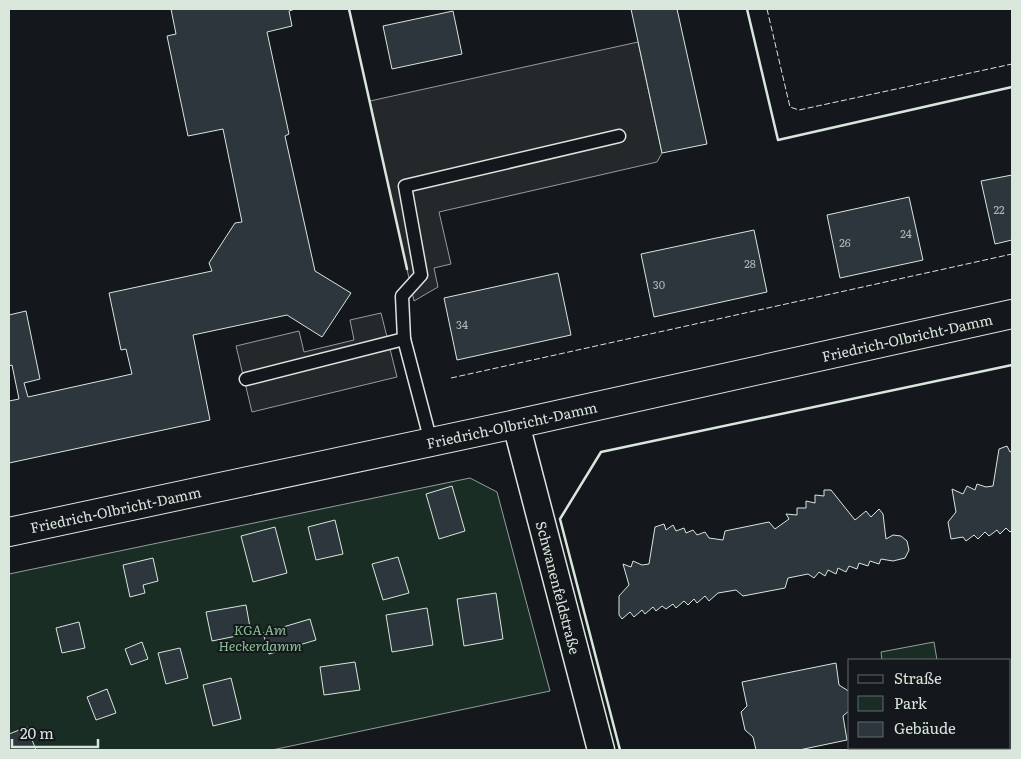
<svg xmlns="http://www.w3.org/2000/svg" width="1021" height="759" font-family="Literata,serif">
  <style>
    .green { fill: #1a2d24; stroke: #939e99 }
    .parking { fill: #24282b; stroke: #939e99 }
    .building { fill: #2c363c; stroke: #d8e6dc }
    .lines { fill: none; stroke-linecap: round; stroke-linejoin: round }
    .service-casing { stroke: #d8e6dc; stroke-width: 15 }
    .minor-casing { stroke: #d8e6dc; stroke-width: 29 }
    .tertiary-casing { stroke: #d8e6dc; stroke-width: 30 }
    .service { stroke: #14181c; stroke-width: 12 }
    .minor { stroke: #14181c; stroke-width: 26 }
    .tertiary { stroke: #14181c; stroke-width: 28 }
    .fence { stroke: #d8e6dc; stroke-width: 1; stroke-dasharray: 6 2.5; stroke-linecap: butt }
    .wall { stroke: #d8e6dc; stroke-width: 2.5 }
    .labels { text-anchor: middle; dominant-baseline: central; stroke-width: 4; stroke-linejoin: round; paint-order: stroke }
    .number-label { font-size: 11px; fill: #adbab4 }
    .street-label { font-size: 14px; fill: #d8e6dc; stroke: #14181c }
    .park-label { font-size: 14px; font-style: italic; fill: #8ac095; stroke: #14181c }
  </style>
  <rect width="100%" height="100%" fill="#14181c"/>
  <g class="green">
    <path d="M 470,478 L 497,492 L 550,691 L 272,750 L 9,750 L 9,574 Z"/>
    <path d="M 934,642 L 937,660 L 882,660 L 881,652 Z"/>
  </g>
  <g class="parking">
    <path d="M 638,42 L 662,153 L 657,162 L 439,212 L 451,264 L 434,268 L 438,287 L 414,301 L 370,101 Z"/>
    <path d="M 381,313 L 397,377 L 252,412 L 236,346 L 299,331 L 304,352 L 354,340 L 350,320 Z"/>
  </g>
  <g class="building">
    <path d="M 171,9 L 295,9 L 289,11 L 292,26 L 267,32 L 289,134 L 285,136 L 315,271 L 351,293 L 322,337 L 287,315 L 193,335 L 210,420 L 9,463 L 9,401 L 19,399 L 12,365 L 9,366 L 9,315 L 26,311 L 40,379 L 24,383 L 28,397 L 132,374 L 126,349 L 121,350 L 109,293 L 212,271 L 209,263 L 235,223 L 242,222 L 223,129 L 188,136 L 167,36 L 176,34 Z"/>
    <path d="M 631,9 L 677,9 L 707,144 L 662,153 Z"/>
    <path d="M 453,11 L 462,54 L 392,69 L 383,26 Z"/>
    <path d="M 1012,175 L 1012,240 L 995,244 L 981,181 Z"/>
    <path d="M 909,197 L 923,260 L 840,278 L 827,215 Z"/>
    <path d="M 754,230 L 767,292 L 654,317 L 641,254 Z"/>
    <path d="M 558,273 L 571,335 L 457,360 L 444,298 Z"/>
    <path d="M 1007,446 L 1010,452 L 1012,451 L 1012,530 L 1010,532 L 1006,528 L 1000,534 L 997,530 L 989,536 L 985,532 L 978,539 L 974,535 L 966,541 L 963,537 L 951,539 L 948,522 L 956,512 L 952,489 L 963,494 L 967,486 L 975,490 L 977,484 L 986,487 L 993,486 L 999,449 Z"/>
    <path d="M 452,486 L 465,531 L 439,539 L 426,494 Z"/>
    <path d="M 824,490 L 831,490 L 855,520 L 866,511 L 871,517 L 879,509 L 883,514 L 886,539 L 893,535 L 901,536 L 907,541 L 909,550 L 905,558 L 893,561 L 881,559 L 879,564 L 870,561 L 868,566 L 859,563 L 857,569 L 849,566 L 846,572 L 838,568 L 836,574 L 828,570 L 825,576 L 819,572 L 814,578 L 808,574 L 788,578 L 785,588 L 743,596 L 736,590 L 718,593 L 709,601 L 705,596 L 697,603 L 694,599 L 688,605 L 684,601 L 676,608 L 673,604 L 666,609 L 662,606 L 656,611 L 653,607 L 645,614 L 642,610 L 634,617 L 630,612 L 622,619 L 619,615 L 619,596 L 629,585 L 623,564 L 631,567 L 633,561 L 642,565 L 649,564 L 655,527 L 664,524 L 666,530 L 673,525 L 676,531 L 684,528 L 686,533 L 693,530 L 697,535 L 705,532 L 709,538 L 723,540 L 725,531 L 769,522 L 775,529 L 789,519 L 786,514 L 797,515 L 797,508 L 806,508 L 806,501 L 815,503 L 815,495 L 824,496 Z"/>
    <path d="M 335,520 L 343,554 L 316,560 L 308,527 Z"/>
    <path d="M 275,527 L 287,573 L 253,582 L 241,536 Z"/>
    <path d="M 398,557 L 409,593 L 383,600 L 372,564 Z"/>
    <path d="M 153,558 L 158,581 L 143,585 L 145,593 L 130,597 L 123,565 Z"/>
    <path d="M 496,593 L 503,639 L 464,646 L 457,599 Z"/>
    <path d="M 246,605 L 251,633 L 212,641 L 206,612 Z"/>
    <path d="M 427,608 L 433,645 L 392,652 L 386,615 Z"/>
    <path d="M 310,619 L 316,640 L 269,654 L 263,633 Z"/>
    <path d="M 79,622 L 85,648 L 62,653 L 56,628 Z"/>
    <path d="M 142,642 L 148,659 L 131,665 L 125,649 Z"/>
    <path d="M 180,648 L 188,678 L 166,684 L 158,653 Z"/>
    <path d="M 355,662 L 360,690 L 324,695 L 320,667 Z"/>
    <path d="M 836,663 L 839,685 L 850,692 L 850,710 L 843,716 L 847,740 L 799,750 L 756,750 L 753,737 L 745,730 L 741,712 L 747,706 L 742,682 Z"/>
    <path d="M 231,678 L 241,719 L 213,726 L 203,685 Z"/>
    <path d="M 107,689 L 116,713 L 96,720 L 87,697 Z"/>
    <path d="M 27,727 L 36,750 L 9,750 L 9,734 Z"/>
  </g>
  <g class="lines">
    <defs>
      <g id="service">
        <path d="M 246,379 L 404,339"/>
        <path d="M 431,442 L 404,339 L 402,296 L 421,275 L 405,186 L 619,136"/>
      </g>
      <g id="minor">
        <path id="s1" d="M 516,424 L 601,750"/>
      </g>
      <g id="tertiary">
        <path id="s2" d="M 9,532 L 516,424 L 1012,314"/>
      </g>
    </defs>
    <use href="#service" class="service-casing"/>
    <use href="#minor" class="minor-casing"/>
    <use href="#tertiary" class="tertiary-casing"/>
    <use href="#service" class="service"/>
    <use href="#minor" class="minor"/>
    <use href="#tertiary" class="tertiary"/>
    <g class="fence">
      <path d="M 767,9 L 790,107 L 799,110 L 1012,64"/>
      <path d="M 451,378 L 1012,254"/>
    </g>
    <g class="wall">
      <path d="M 349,9 L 407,269"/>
      <path d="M 747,9 L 778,140 L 1012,87"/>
      <path d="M 620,750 L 560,519 L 601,452 L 1012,365"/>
    </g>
  </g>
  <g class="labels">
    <g class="number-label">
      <text x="999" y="209">22</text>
      <text x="906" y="233">24</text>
      <text x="845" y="242">26</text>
      <text x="750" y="263">28</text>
      <text x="659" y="284">30</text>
      <text x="462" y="324">34</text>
    </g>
    <g class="street-label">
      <text stroke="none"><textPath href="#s2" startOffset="919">Friedrich-Olbricht-Damm</textPath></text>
      <text stroke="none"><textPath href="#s2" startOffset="514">Friedrich-Olbricht-Damm</textPath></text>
      <text stroke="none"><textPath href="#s2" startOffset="109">Friedrich-Olbricht-Damm</textPath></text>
      <text stroke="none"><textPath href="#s1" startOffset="169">Schwanenfeldstraße</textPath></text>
    </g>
    <g class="park-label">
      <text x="260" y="629">KGA Am<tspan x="260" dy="16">Heckerdamm</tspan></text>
    </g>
  </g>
  <rect width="1021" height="759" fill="none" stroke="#d8e6dc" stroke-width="20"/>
  <rect x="848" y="659" width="162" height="90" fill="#14181c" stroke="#626a69"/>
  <rect x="858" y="675" width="25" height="8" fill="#14181c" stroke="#626a69"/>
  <text x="894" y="684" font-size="15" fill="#d8e6dc">Straße</text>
  <rect x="858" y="696" width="25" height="15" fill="#1a2d24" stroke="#626a69"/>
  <text x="894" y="709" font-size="15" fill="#d8e6dc">Park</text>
  <rect x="858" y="722" width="25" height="15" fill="#2c363c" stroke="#626a69"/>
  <text x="894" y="734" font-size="15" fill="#d8e6dc">Gebäude</text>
  <path d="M12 739v8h86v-8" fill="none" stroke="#d8e6dc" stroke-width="2.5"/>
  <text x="20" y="739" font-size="15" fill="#d8e6dc" stroke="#14181c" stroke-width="4" paint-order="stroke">20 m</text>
</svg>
